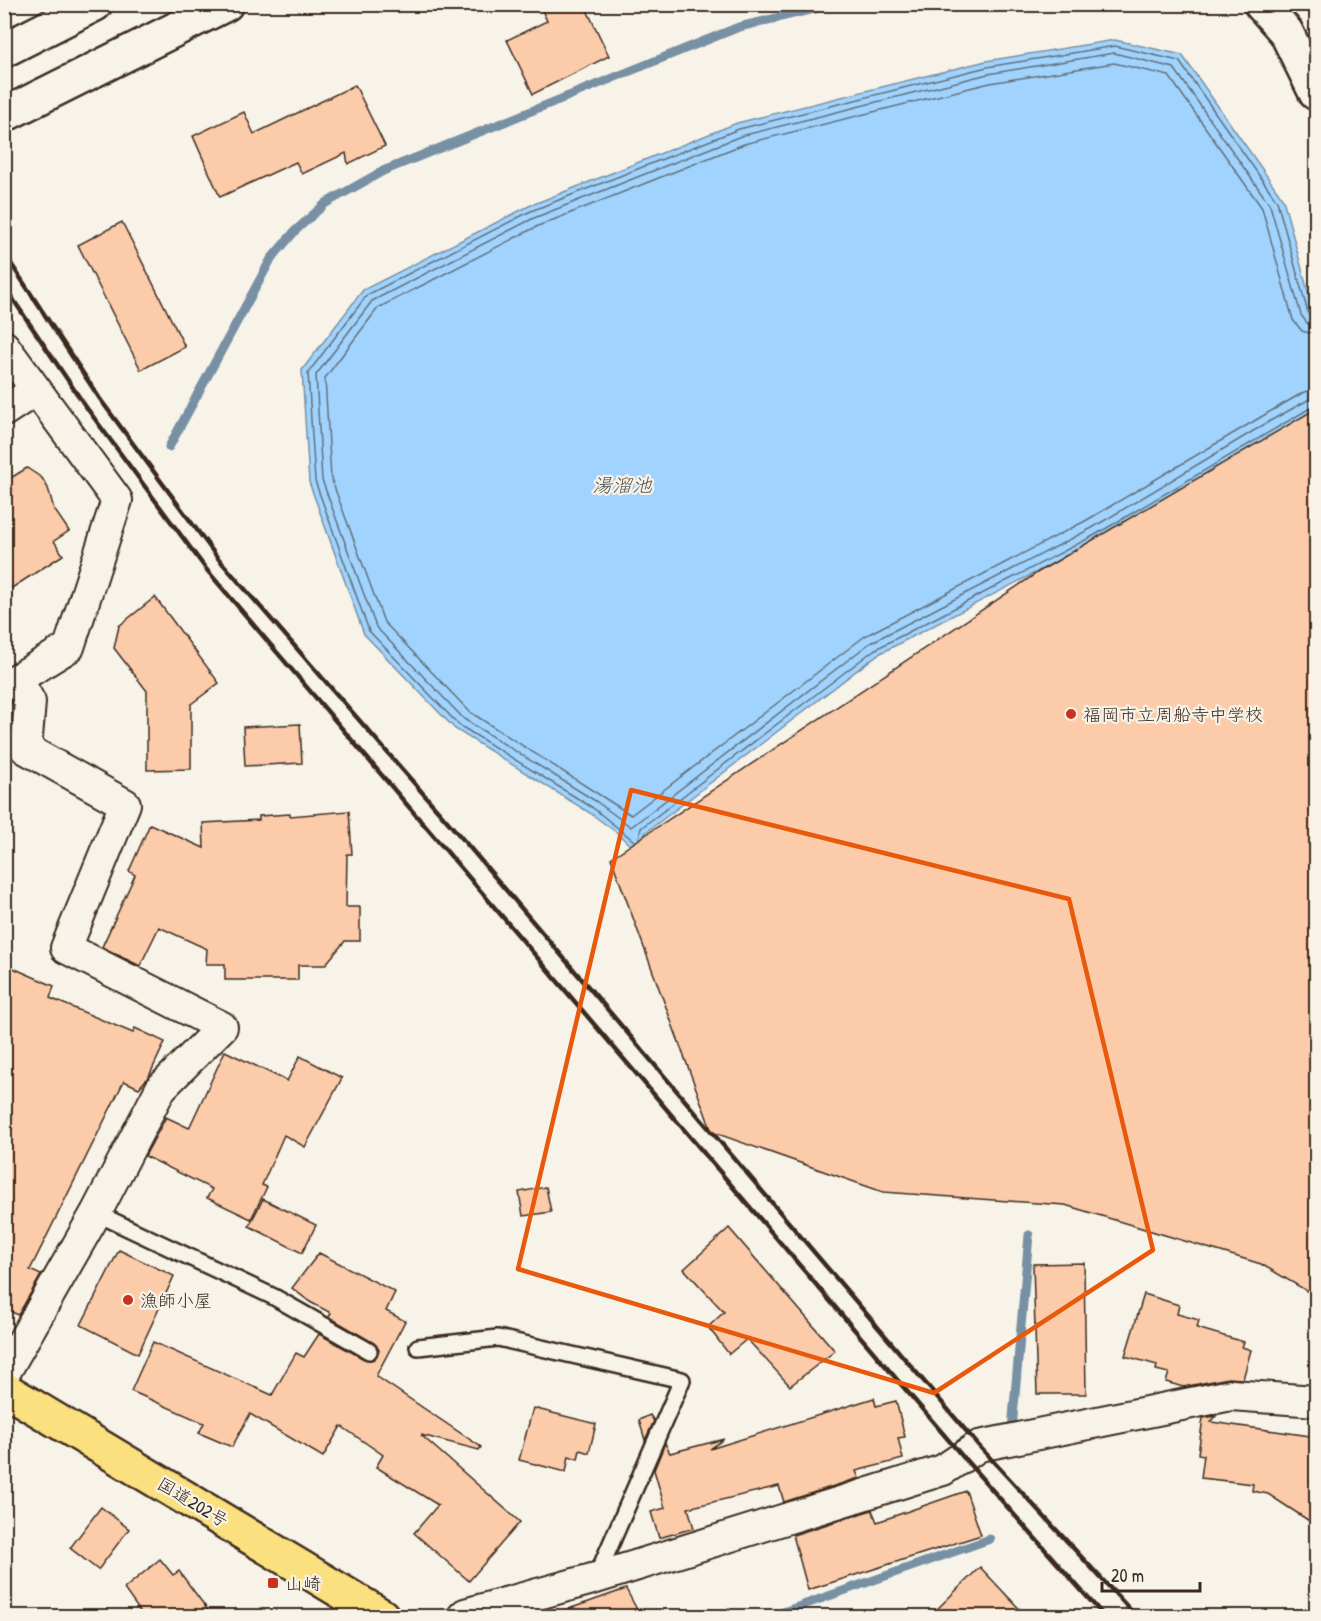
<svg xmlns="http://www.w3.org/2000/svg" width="1321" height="1621" font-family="'Patrick Hand','Klee One',sans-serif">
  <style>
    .water { fill: #a0d4fe; stroke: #7890a4; stroke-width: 1.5 }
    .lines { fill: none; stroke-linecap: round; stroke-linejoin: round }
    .shore { stroke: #636e78; stroke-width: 1.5 }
    .stream { stroke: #7890a4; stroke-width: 9 }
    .building { fill: #fbcbaa; stroke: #3b2a1e; stroke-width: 1.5 }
    .service-casing { stroke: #3b2a1e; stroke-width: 20 }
    .minor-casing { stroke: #3b2a1e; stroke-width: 34 }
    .tertiary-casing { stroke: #3b2a1e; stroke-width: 38 }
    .secondary-casing { stroke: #3b2a1e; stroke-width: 38 }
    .trunk-casing { stroke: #3b2a1e; stroke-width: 38 }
    .service { stroke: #f7f3e8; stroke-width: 15 }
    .minor { stroke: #f7f3e8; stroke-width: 30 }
    .tertiary { stroke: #f7f3e8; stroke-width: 33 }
    .secondary { stroke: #f7f3e8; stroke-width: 33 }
    .trunk { stroke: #fbe080; stroke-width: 33 }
    .rail { stroke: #3b2a1e; stroke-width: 4.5 }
    .marked { fill: none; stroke: #e8590c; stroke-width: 4.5; stroke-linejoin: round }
    .poi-dot { fill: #c8321e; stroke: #f7f3e8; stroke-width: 2 }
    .labels { text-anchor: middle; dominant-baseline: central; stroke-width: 4.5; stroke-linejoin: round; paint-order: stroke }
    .poi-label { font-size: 18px; fill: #3b2a1e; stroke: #f7f3e8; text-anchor: start }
    .street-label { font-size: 18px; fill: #3b2a1e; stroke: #f7f3e8 }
    .water-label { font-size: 20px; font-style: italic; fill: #545456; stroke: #f7f3e8 }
  </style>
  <rect width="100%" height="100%" fill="#f7f3e8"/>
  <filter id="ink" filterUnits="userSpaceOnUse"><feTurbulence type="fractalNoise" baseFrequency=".0167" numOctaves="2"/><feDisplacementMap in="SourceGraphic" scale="12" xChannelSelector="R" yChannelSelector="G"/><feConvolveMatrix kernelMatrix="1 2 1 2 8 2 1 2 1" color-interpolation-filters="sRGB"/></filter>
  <g filter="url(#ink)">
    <path class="water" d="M 1115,40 L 1182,55 L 1283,199 L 1316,321 L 1316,411 L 1098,540 L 877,655 L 645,833 L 646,860 L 616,832 L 590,813 L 455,729 L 364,634 L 309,482 L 302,370 L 363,290 L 529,206 L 737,123 L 986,61 Z"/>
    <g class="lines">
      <g class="shore">
        <path d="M 1316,326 L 1307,323 L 1301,315 L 1270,205 L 1174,68 L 1114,53 L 988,74 L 741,136 L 534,218 L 372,301 L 316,375 L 322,480 L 376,627 L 464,719 L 597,802 L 631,827 L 870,643 L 1092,528 L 1270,421 L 1308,400 L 1316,398"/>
        <path d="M 1316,335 L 1302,331 L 1293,320 L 1262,208 L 1169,76 L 1114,63 L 990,83 L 744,144 L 538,226 L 378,308 L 325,378 L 331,478 L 384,622 L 470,712 L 631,815 L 865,636 L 1087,520 L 1266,414 L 1304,392 L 1316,389"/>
        <path d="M 639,838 L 641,828 L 874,650 L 1095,535 L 1312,407 L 1316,406"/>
        <path d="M 634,841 L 593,808 L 459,725 L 369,631 L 315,481 L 308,373 L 367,295 L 531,211 L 739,129 L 987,67 L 1115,46 L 1179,61 L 1277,201 L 1308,313 L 1311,317 L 1316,318"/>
      </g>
      <g class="stream">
        <path d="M 169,447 L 271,259 L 295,231 L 326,203 L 383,171 L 739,27 L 835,4"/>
        <path d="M 1012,1429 L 1029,1235"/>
        <path d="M 772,1616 L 990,1539"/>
      </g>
    </g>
    <g class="building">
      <path d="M 539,4 L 584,4 L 609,56 L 533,94 L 507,40 L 547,21 Z"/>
      <path d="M 355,85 L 385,146 L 348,164 L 346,153 L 302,174 L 296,162 L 220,197 L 193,136 L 244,112 L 254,134 Z"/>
      <path d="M 122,222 L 185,347 L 141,370 L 78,245 Z"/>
      <path d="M 1317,408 L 1317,1297 L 1261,1264 L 1065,1205 L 883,1192 L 712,1132 L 611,858 L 1040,571 Z"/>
      <path d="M 27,468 L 42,478 L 48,488 L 54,509 L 69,531 L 54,541 L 63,555 L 4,593 L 4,482 Z"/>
      <path d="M 155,597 L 219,683 L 191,704 L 191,769 L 147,770 L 147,691 L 114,648 L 119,626 Z"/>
      <path d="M 300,724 L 302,763 L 245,766 L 243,727 Z"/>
      <path d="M 349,811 L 352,854 L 347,854 L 346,907 L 360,907 L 360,941 L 345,941 L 325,965 L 298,965 L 298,980 L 225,980 L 225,964 L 206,964 L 207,949 L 159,927 L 140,966 L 102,947 L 135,875 L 129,871 L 150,824 L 204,848 L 203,823 L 259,820 L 259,816 L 290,814 L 290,816 Z"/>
      <path d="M 4,964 L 54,986 L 50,998 L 133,1033 L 135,1028 L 165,1042 L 149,1076 L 139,1088 L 124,1081 L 30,1270 L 41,1275 L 18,1315 L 10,1311 L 4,1322 Z"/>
      <path d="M 225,1051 L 287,1081 L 300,1056 L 342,1078 L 305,1147 L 284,1135 L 262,1185 L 267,1187 L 251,1219 L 207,1198 L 212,1189 L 145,1156 L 166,1117 L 189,1128 Z"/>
      <path d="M 546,1187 L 551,1212 L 523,1216 L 519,1192 Z"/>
      <path d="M 263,1199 L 316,1225 L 302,1253 L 249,1226 Z"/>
      <path d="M 729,1228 L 835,1351 L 790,1386 L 747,1339 L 729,1354 L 708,1327 L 724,1312 L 684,1269 Z"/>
      <path d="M 119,1250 L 174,1276 L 138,1354 L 81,1325 Z"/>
      <path d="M 319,1253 L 395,1292 L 386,1311 L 405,1321 L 376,1376 L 481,1447 L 479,1450 L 421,1435 L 520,1522 L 469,1581 L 414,1533 L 438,1505 L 376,1467 L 383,1455 L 341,1426 L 323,1457 L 250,1414 L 232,1447 L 199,1433 L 204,1423 L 131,1391 L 153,1342 L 272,1395 L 296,1353 L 304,1357 L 319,1334 L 364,1359 L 374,1359 L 379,1350 L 374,1343 L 329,1317 L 331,1313 L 310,1302 L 292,1288 Z"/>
      <path d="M 1084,1263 L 1086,1394 L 1037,1394 L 1033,1264 Z"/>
      <path d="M 1144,1294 L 1179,1305 L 1177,1314 L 1199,1320 L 1197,1328 L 1244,1342 L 1242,1347 L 1251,1350 L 1243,1379 L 1228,1378 L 1183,1387 L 1166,1382 L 1169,1373 L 1156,1370 L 1157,1365 L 1125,1356 Z"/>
      <path d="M 874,1398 L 876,1406 L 896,1401 L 905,1437 L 898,1438 L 903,1459 L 856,1471 L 859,1478 L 784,1502 L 779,1486 L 688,1508 L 694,1528 L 659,1538 L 651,1512 L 665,1508 L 654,1470 L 665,1443 L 670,1453 L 724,1439 L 710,1449 Z"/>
      <path d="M 533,1408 L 596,1424 L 589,1453 L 580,1450 L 578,1459 L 569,1456 L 566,1472 L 519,1460 Z"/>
      <path d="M 650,1415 L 654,1421 L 645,1440 L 639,1420 Z"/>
      <path d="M 1216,1416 L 1211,1422 L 1317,1437 L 1317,1526 L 1268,1494 L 1252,1491 L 1253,1484 L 1201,1478 L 1204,1455 L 1198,1454 L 1203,1418 Z"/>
      <path d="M 966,1491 L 981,1535 L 808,1590 L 793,1535 L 872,1510 L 877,1522 Z"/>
      <path d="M 101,1507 L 129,1529 L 98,1570 L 70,1548 Z"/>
      <path d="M 160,1559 L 173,1575 L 179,1571 L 213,1617 L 144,1617 L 124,1589 Z"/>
      <path d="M 980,1567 L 1027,1617 L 929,1617 Z"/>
      <path d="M 626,1589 L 641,1617 L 558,1617 L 557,1613 Z"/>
    </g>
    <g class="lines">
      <defs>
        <g id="service">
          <path d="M 96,1213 L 274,1297 L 369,1351"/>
          <path d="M 418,1347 L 498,1338 L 682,1380 L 596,1578"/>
        </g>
        <g id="minor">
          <path d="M 4,346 L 117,500 L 69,647 L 17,679 L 4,684"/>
          <path d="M 4,411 L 36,390"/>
          <path d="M 4,1374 L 96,1213 L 161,1088 L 222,1027 L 66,948 L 125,804 L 26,749 L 30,702 L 17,679"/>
          <path d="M 463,1616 L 465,1614 L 596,1578 L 943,1470 L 979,1446 L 1231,1395 L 1316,1401"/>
        </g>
        <g id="tertiary">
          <path d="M 4,50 L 95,4"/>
          <path d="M 4,115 L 226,4"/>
        </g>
        <path id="secondary" d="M 1261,4 L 1286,32 L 1316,93"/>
        <path id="trunk" d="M 4,1389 L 382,1616"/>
      </defs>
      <use href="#service" class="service-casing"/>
      <use href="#minor" class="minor-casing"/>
      <use href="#tertiary" class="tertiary-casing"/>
      <use href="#secondary" class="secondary-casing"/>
      <use href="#trunk" class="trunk-casing"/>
      <use href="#service" class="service"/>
      <use href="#minor" class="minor"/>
      <use href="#tertiary" class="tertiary"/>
      <use href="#secondary" class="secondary"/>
      <use href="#trunk" class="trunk"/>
      <g class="rail">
        <path d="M 4,253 L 100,399 L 217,557 L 448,822 L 979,1446 L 1136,1616"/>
        <path d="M 4,286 L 86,407 L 206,569 L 963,1457 L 1104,1616"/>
      </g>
    </g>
  </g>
  <path class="marked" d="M 631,790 L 1069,899 L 1153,1250 L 934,1393 L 518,1269 Z"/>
  <g class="poi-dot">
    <circle cx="1071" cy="714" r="6"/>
    <circle cx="128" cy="1300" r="6"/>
    <rect x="267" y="1577" width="12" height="12" rx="3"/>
  </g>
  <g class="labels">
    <g class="poi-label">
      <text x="1083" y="714">福岡市立周船寺中学校</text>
      <text x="140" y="1300">漁師小屋</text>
      <text x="285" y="1583">山崎</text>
    </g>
    <g class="street-label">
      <text transform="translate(193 1502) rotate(31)">国道202号</text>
    </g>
    <g class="water-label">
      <text x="622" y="484">湯溜池</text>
    </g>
  </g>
  <rect width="1321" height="1621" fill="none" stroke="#f7f3e8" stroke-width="24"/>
  <rect x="12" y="12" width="1297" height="1597" fill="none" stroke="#3b2a1e" stroke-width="2" filter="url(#ink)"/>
  <path d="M1102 1582v9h98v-9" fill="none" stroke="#3b2a1e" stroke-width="3"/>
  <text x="1111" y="1582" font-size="18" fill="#3b2a1e" stroke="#f7f3e8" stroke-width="4.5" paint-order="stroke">20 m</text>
</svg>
